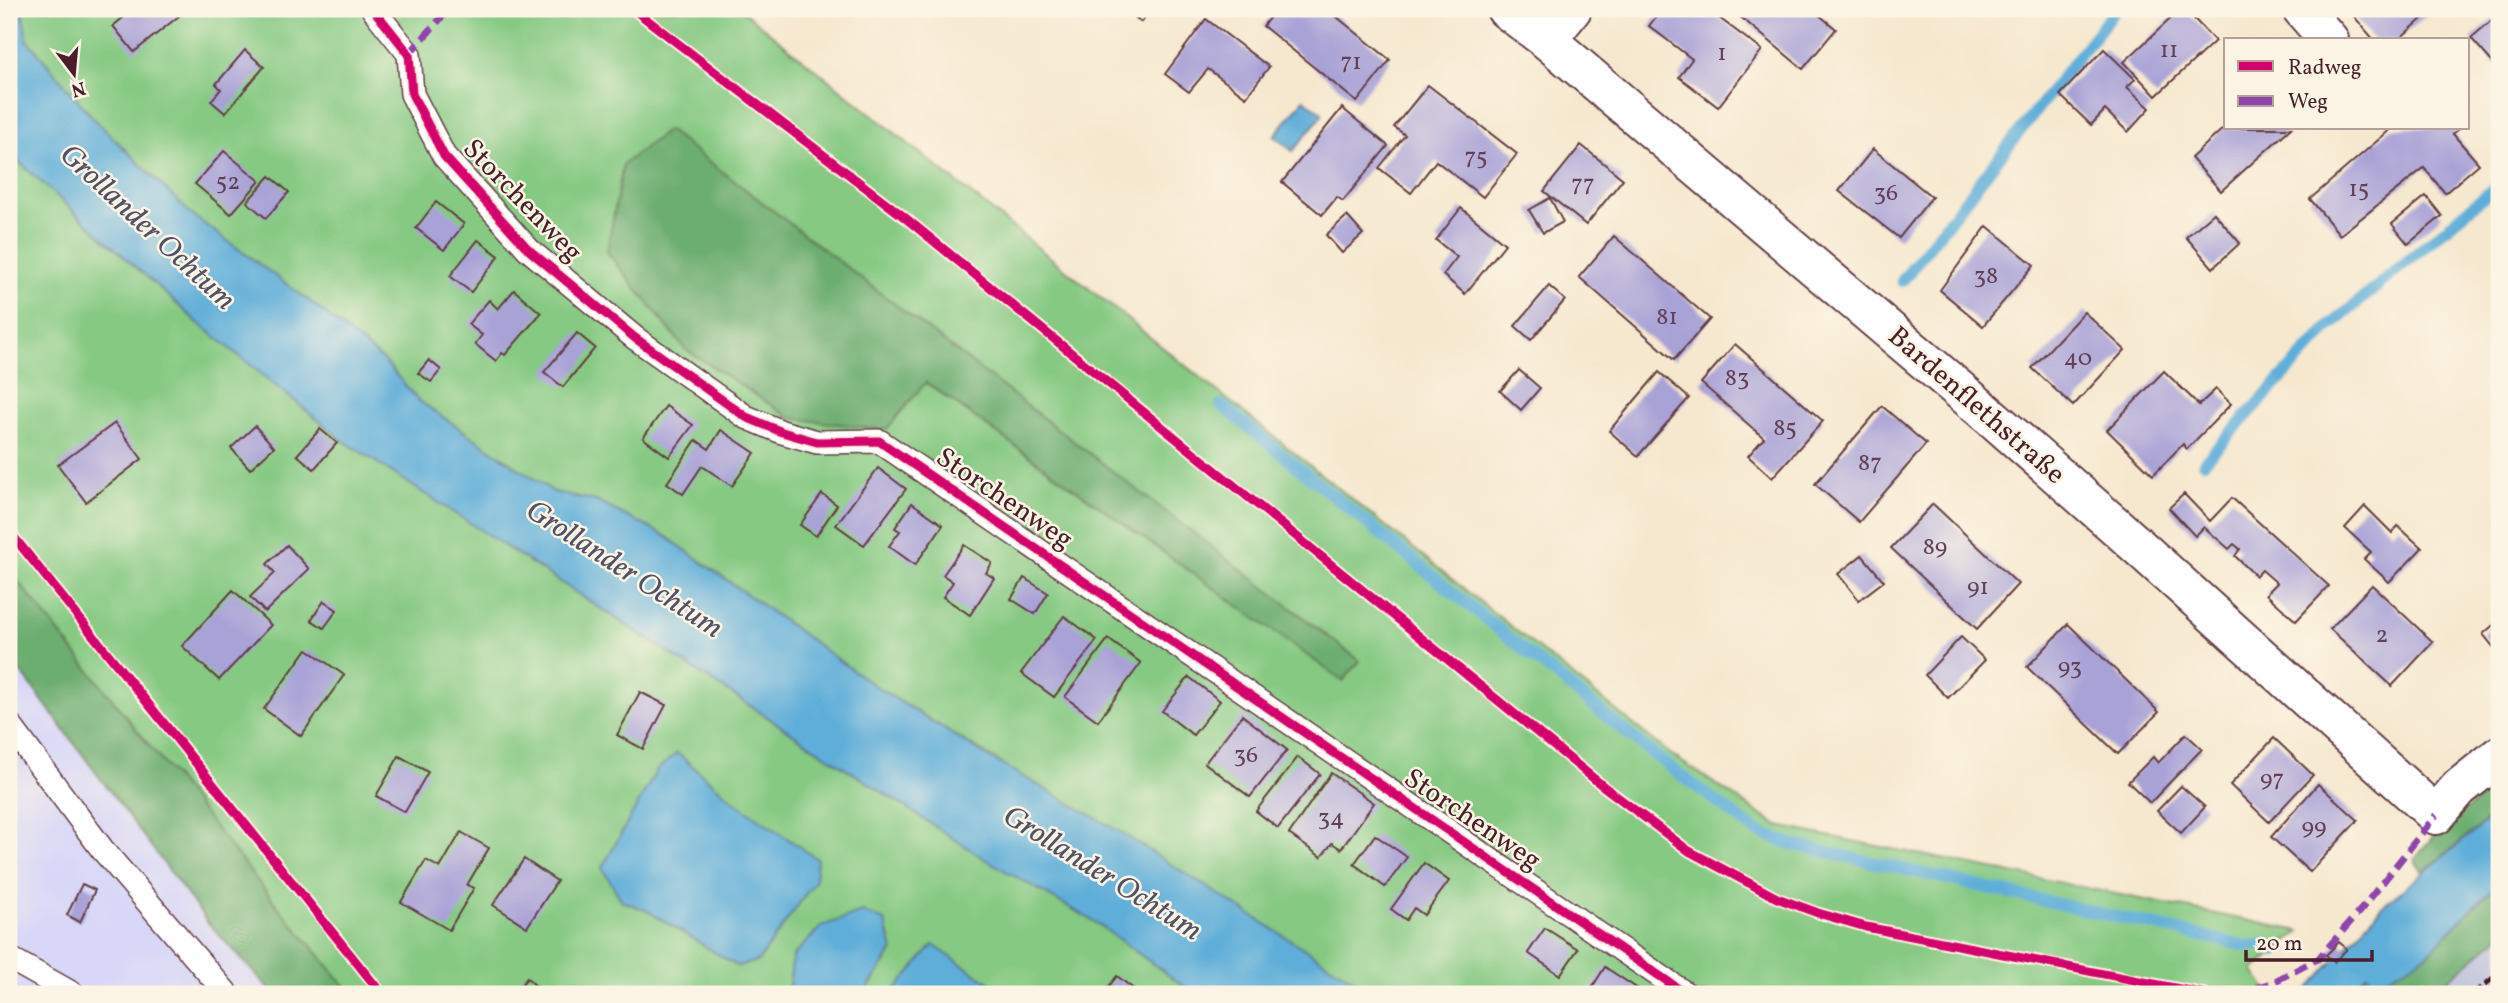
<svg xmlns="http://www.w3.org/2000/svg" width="2508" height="1003" font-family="Vollkorn,serif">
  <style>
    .built { fill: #d8d7f8 }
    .industrial { fill: #bfc2dd }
    .green { fill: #85c982; stroke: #687456; stroke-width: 2; fill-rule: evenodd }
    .forest { fill: #6cad70; stroke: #5b664e; stroke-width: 2 }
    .water { fill: #5faed9; stroke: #546682; stroke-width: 2 }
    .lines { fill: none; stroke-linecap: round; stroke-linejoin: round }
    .stream { stroke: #5faed9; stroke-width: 12 }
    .building { fill: #a9a2d7 }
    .service-casing { stroke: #643d44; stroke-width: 26 }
    .minor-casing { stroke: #643d44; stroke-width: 42 }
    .service { stroke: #fff; stroke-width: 23 }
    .minor { stroke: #fff; stroke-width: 38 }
    .rail { stroke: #4a1f2b; stroke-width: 5; stroke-dasharray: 10 5; stroke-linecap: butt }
    .quiet { stroke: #8e44ad; stroke-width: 7; stroke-dasharray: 14 7; stroke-linecap: butt }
    .cycleway-casing { stroke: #fcf5e5; stroke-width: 13 }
    .cycleway { stroke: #d6006c; stroke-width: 9 }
    .labels { text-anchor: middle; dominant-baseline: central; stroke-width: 5; stroke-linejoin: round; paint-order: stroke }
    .number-label { font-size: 24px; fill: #624056 }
    .street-label { font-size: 28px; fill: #4a1f2b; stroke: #fcf5e5 }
    .water-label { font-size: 30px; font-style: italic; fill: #515168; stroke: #fcf5e5 }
  </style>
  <rect width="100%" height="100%" fill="#fcf5e5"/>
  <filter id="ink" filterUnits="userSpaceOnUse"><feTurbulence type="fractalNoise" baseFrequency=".0143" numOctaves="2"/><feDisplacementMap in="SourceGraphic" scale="14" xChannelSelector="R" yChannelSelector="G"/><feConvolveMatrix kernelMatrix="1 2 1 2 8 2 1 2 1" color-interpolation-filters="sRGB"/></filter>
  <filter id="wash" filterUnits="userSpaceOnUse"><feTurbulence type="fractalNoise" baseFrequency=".00686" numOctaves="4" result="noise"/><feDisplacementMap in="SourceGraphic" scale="28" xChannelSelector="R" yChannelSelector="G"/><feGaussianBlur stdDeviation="1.57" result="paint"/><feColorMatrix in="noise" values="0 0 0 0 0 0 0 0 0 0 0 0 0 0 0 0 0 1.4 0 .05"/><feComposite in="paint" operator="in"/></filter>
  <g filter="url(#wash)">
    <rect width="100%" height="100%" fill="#f6e8cf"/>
    <path class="built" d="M 9,656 L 209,924 L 273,994 L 9,994 Z"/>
    <path class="industrial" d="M 2499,937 L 2499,994 L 2431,994 L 2462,968 Z"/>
    <g class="green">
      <path d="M 22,9 L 740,9 L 1669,753 L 1778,826 L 2300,931 L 2253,970 L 2270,994 L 1376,994 L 872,684 L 664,535 L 596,501 L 554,492 L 419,401 L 384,361 L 308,300 L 192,215 L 93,118 L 27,40 ZM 668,130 L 1343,680 L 925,382 Z"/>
      <path d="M 9,153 L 196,321 L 344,441 L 985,859 L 1095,922 L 1195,994 L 987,994 L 993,985 L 933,946 L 892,994 L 864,994 L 893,950 L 822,926 L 793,956 L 788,994 L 352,994 L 284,914 L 9,570 ZM 677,753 L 735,802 L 815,881 L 758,961 L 737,966 L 646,910 L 622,901 Z"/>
    </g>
    <g class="forest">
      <path d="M 668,130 L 1360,661 L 1343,681 L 926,382 L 886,430 L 791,418 L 685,349 L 607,252 L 623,164 Z"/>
      <path d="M 9,570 L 284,914 L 352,994 L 274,994 L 209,924 L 9,656 Z"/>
      <path d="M 2499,784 L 2499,811 L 2423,872 L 2414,860 L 2435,834 Z"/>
      <path d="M 2499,882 L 2499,937 L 2431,994 L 2343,994 L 2367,974 L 2426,955 Z"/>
    </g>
    <g class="water">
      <path d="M 9,9 L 22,9 L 27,40 L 93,118 L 192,215 L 308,300 L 384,361 L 419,401 L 554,492 L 596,501 L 664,535 L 872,684 L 982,753 L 1112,827 L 1376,994 L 1195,994 L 1095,922 L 985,859 L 344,441 L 196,321 L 9,153 Z"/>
      <path d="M 1304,99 L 1323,114 L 1293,151 L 1274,136 Z"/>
      <path d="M 677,753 L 735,802 L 817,859 L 815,881 L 758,961 L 737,966 L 646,910 L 622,901 L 602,868 L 657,770 Z"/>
      <path d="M 2499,811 L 2499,882 L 2426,955 L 2376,984 L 2367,974 L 2343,994 L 2304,994 L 2383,906 Z"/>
      <path d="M 862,912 L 885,921 L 893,950 L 864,994 L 788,994 L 793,956 L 822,926 Z"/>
      <path d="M 933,945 L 993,985 L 987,994 L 892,994 Z"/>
    </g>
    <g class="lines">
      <g class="stream">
        <path d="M 1902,281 L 2116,9"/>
        <path d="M 1221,405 L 1658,758 L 1757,832 L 1791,844 L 2246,946 L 2267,944 L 2275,951"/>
        <path d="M 2204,462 L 2330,326 L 2499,184"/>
      </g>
    </g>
    <g id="blocks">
      <g class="building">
        <path d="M 134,9 L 172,9 L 179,16 L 134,52 L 113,26 Z"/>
        <path d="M 1125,9 L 1151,9 L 1141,22 Z"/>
        <path d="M 1276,9 L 1327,9 L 1390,60 L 1357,102 L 1263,26 Z"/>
        <path d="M 1662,9 L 1707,9 L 1762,50 L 1718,107 L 1679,77 L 1692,59 L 1649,26 Z"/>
        <path d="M 1731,9 L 1812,9 L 1836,29 L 1803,69 Z"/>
        <path d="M 2181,9 L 2185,9 L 2215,41 L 2156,96 L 2124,62 Z"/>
        <path d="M 2356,9 L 2427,9 L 2430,12 L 2398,40 L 2374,40 L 2351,13 Z"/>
        <path d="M 2499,14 L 2499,70 L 2471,38 Z"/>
        <path d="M 1206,19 L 1269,67 L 1246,97 L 1208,69 L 1189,92 L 1165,74 Z"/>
        <path d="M 2104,49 L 2135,79 L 2127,87 L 2150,108 L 2128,132 L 2105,110 L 2091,125 L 2060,95 Z"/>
        <path d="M 245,50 L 264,67 L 225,113 L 211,101 L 221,89 L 216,84 Z"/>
        <path d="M 1428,85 L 1517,154 L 1483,197 L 1436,161 L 1411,193 L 1379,168 L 1405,135 L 1394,127 Z"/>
        <path d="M 1342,108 L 1388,146 L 1343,201 L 1337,197 L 1322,215 L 1282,182 Z"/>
        <path d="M 2226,126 L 2226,128 L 2291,128 L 2221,191 L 2191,158 Z"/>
        <path d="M 2392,128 L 2460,128 L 2453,134 L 2479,164 L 2445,193 L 2424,168 L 2340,235 L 2310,199 Z"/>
        <path d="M 1581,145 L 1623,179 L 1586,225 L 1544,191 Z"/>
        <path d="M 1873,149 L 1932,197 L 1899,238 L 1839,191 Z"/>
        <path d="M 224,151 L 260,181 L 231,214 L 195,184 Z"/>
        <path d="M 270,176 L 289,192 L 266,218 L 247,202 Z"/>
        <path d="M 2426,196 L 2442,216 L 2408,244 L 2392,224 Z"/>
        <path d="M 1550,198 L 1563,222 L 1543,233 L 1529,210 Z"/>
        <path d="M 436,202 L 464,224 L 444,250 L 416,228 Z"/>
        <path d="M 1461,208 L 1505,244 L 1465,294 L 1443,275 L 1457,257 L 1436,240 Z"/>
        <path d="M 2214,213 L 2240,243 L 2213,268 L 2186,237 Z"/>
        <path d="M 1347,216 L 1363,234 L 1342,253 L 1326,235 Z"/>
        <path d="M 1987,226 L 2034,265 L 1983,326 L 1940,290 Z"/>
        <path d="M 1614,236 L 1710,319 L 1674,360 L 1579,277 Z"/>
        <path d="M 478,240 L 499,256 L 471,292 L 450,276 Z"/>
        <path d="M 1549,286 L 1565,300 L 1531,340 L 1515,326 Z"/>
        <path d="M 514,290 L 541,313 L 505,355 L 502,353 L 496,361 L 475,344 L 482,335 L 468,324 L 489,300 L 498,309 Z"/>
        <path d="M 2084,312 L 2125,350 L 2073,406 L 2032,368 Z"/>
        <path d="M 577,333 L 595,348 L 563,387 L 544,372 Z"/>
        <path d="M 1735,344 L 1823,421 L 1772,478 L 1748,456 L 1764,438 L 1701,383 Z"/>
        <path d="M 429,360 L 441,370 L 431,382 L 418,373 Z"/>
        <path d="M 1519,370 L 1540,388 L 1521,410 L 1500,391 Z"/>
        <path d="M 2164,371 L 2199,405 L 2216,389 L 2231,404 L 2187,449 L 2183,444 L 2153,475 L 2107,430 Z"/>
        <path d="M 1659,372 L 1689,398 L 1638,456 L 1609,431 Z"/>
        <path d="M 666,406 L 693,425 L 669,457 L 643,438 Z"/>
        <path d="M 1882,406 L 1926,444 L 1859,522 L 1815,484 Z"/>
        <path d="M 115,423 L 142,459 L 86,502 L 58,465 Z"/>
        <path d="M 255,426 L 274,447 L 250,469 L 231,448 Z"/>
        <path d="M 320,429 L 337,443 L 314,469 L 297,455 Z"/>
        <path d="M 721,430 L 755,453 L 732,486 L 702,466 L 683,494 L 667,483 L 696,440 L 709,449 Z"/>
        <path d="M 878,468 L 906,489 L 864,545 L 836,525 Z"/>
        <path d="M 822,494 L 837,505 L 816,536 L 800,525 Z"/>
        <path d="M 2184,494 L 2210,521 L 2232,498 L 2329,586 L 2296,621 L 2266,594 L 2277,583 L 2262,570 L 2256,576 L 2235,556 L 2240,549 L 2234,544 L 2229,549 L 2204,527 L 2195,536 L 2169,508 Z"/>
        <path d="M 912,503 L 943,525 L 915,565 L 889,546 L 900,531 L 895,528 Z"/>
        <path d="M 1933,504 L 2018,584 L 1977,629 L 1891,548 Z"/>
        <path d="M 2365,506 L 2392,533 L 2398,526 L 2422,548 L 2389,582 L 2364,559 L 2371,552 L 2345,528 Z"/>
        <path d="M 287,545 L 309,569 L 265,612 L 250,597 L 275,573 L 267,564 Z"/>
        <path d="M 964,545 L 992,563 L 986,573 L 994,578 L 970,615 L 943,597 L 953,582 L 943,575 Z"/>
        <path d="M 1862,555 L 1884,581 L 1859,600 L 1838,574 Z"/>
        <path d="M 1024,578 L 1048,593 L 1035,614 L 1011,599 Z"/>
        <path d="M 2372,585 L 2433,642 L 2392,686 L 2330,629 Z"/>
        <path d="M 233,590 L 271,625 L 219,680 L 182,646 Z"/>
        <path d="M 324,601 L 337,610 L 324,628 L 311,620 Z"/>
        <path d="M 1064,616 L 1097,640 L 1054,697 L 1021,673 Z"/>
        <path d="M 2499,620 L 2499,654 L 2483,634 Z"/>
        <path d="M 2068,624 L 2159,712 L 2118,754 L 2027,667 Z"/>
        <path d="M 1961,637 L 1985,660 L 1948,698 L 1925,675 Z"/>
        <path d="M 1108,639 L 1141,663 L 1098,721 L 1065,697 Z"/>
        <path d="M 307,649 L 344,675 L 301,736 L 264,709 Z"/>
        <path d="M 1189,677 L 1220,701 L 1193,735 L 1162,711 Z"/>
        <path d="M 640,692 L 666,705 L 643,749 L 617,735 Z"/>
        <path d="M 1242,715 L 1287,750 L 1250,797 L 1205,763 Z"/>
        <path d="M 2186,734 L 2202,749 L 2150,803 L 2128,782 L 2153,757 L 2158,763 Z"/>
        <path d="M 2274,738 L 2313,775 L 2269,822 L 2230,785 Z"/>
        <path d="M 399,756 L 428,772 L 405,812 L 376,796 Z"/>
        <path d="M 1298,757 L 1320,774 L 1278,828 L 1256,811 Z"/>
        <path d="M 1331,773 L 1374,803 L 1341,849 L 1332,843 L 1321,857 L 1289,834 Z"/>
        <path d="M 2318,784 L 2358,820 L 2310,872 L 2271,837 Z"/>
        <path d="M 2181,786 L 2205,807 L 2181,833 L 2157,811 Z"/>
        <path d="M 461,832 L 489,848 L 467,885 L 474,888 L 449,930 L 401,902 L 426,860 L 440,868 Z"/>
        <path d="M 1375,835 L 1407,857 L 1385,887 L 1354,864 Z"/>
        <path d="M 524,859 L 557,881 L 527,927 L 493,905 Z"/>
        <path d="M 1424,863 L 1449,881 L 1424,915 L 1414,908 L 1406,920 L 1391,909 Z"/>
        <path d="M 82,884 L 95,890 L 80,922 L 67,915 Z"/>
        <path d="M 1545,928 L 1578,949 L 1560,975 L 1528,953 Z"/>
        <path d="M 2339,942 L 2347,949 L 2334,962 L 2326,955 Z"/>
        <path d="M 1605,967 L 1638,989 L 1634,994 L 1588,994 Z"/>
        <path d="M 1117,976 L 1140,994 L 1103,994 Z"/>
        <path d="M 527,978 L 545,994 L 513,994 Z"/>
      </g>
    </g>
  </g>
  <g filter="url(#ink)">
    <use href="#blocks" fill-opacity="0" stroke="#643d44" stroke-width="2"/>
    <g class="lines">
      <defs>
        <g id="service">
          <path d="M 373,9 L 409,54 L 412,94 L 444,156 L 529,250 L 635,338 L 746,417 L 782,432 L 817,442 L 879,441 L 1686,994"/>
          <path d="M 9,724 L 102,849 L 227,994"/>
          <path d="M 9,958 L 73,994"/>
        </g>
        <g id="minor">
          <path d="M 1506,9 L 1547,40 L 1996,421 L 2120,530 L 2436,815 L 2459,788 L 2499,756"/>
          <path d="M 2302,9 L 2329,40"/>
          <path d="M 1547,40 L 1572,9"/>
        </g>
      </defs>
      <use href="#service" class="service-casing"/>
      <use href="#minor" class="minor-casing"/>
      <use href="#service" class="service"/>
      <use href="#minor" class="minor"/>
      <path class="rail" d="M 2474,994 L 2499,973"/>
      <g class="quiet">
        <path d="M 409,54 L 449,9"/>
        <path d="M 2236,994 L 2271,983 L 2318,959 L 2364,906 L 2436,815"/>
      </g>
      <defs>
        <g id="cycleway">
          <path d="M 373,9 L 409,54 L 412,94 L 444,156 L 529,250 L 635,338 L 746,417 L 782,432 L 817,442 L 879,441 L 1686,994"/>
          <path d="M 633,9 L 903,216 L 1603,786 L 1689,851 L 1777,898 L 1818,913 L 1866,927 L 2205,994"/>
          <path d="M 9,531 L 382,994"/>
        </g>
      </defs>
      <use href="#cycleway" class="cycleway-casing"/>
      <use href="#cycleway" class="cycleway"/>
    </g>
  </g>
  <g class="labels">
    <g class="number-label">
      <text x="2169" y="51">11</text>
      <text x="1722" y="54">1</text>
      <text x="1351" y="63">71</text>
      <text x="1476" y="158">75</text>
      <text x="228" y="183">52</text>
      <text x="1583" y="185">77</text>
      <text x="2359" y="190">15</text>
      <text x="1886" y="194">36</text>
      <text x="1986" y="277">38</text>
      <text x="1667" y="318">81</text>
      <text x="2078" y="359">40</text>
      <text x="1737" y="379">83</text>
      <text x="1785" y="429">85</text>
      <text x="1870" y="464">87</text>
      <text x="1935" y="548">89</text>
      <text x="1978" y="588">91</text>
      <text x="2382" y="636">2</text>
      <text x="2070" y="668">93</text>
      <text x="1246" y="756">36</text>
      <text x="2272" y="780">97</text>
      <text x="1331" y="819">34</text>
      <text x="2314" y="828">99</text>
    </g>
    <g class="street-label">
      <text transform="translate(522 201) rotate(46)">Storchenweg</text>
      <text transform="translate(1976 406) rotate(41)">Bardenflethstraße</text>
      <text transform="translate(1004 499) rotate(34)">Storchenweg</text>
      <text transform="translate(1472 820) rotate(34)">Storchenweg</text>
    </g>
    <g class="water-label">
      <text transform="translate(147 228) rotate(43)">Grollander Ochtum</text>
      <text transform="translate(624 570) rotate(33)">Grollander Ochtum</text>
      <text transform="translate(1102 874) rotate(32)">Grollander Ochtum</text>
    </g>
  </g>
  <rect width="2508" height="1003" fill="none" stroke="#fcf5e5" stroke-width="35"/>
  <rect x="2224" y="38" width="245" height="91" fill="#fcf5e5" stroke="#b59f9b" stroke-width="2"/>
  <rect x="2238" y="61" width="35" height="10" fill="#d6006c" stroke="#b59f9b" stroke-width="2"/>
  <text x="2288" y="74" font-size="21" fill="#4a1f2b">Radweg</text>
  <rect x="2238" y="96" width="35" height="10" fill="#8e44ad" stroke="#b59f9b" stroke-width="2"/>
  <text x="2288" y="108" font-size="21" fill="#4a1f2b">Weg</text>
  <g transform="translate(74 74) rotate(164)" stroke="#fcf5e5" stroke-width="5" paint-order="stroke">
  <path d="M0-5L12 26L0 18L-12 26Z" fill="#4a1f2b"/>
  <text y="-10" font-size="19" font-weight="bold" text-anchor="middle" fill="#4a1f2b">N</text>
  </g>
  <path d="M2246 950v10h126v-10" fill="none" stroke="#4a1f2b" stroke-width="3.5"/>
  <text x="2256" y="950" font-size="21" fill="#4a1f2b" stroke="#fcf5e5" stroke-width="5" paint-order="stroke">20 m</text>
</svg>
